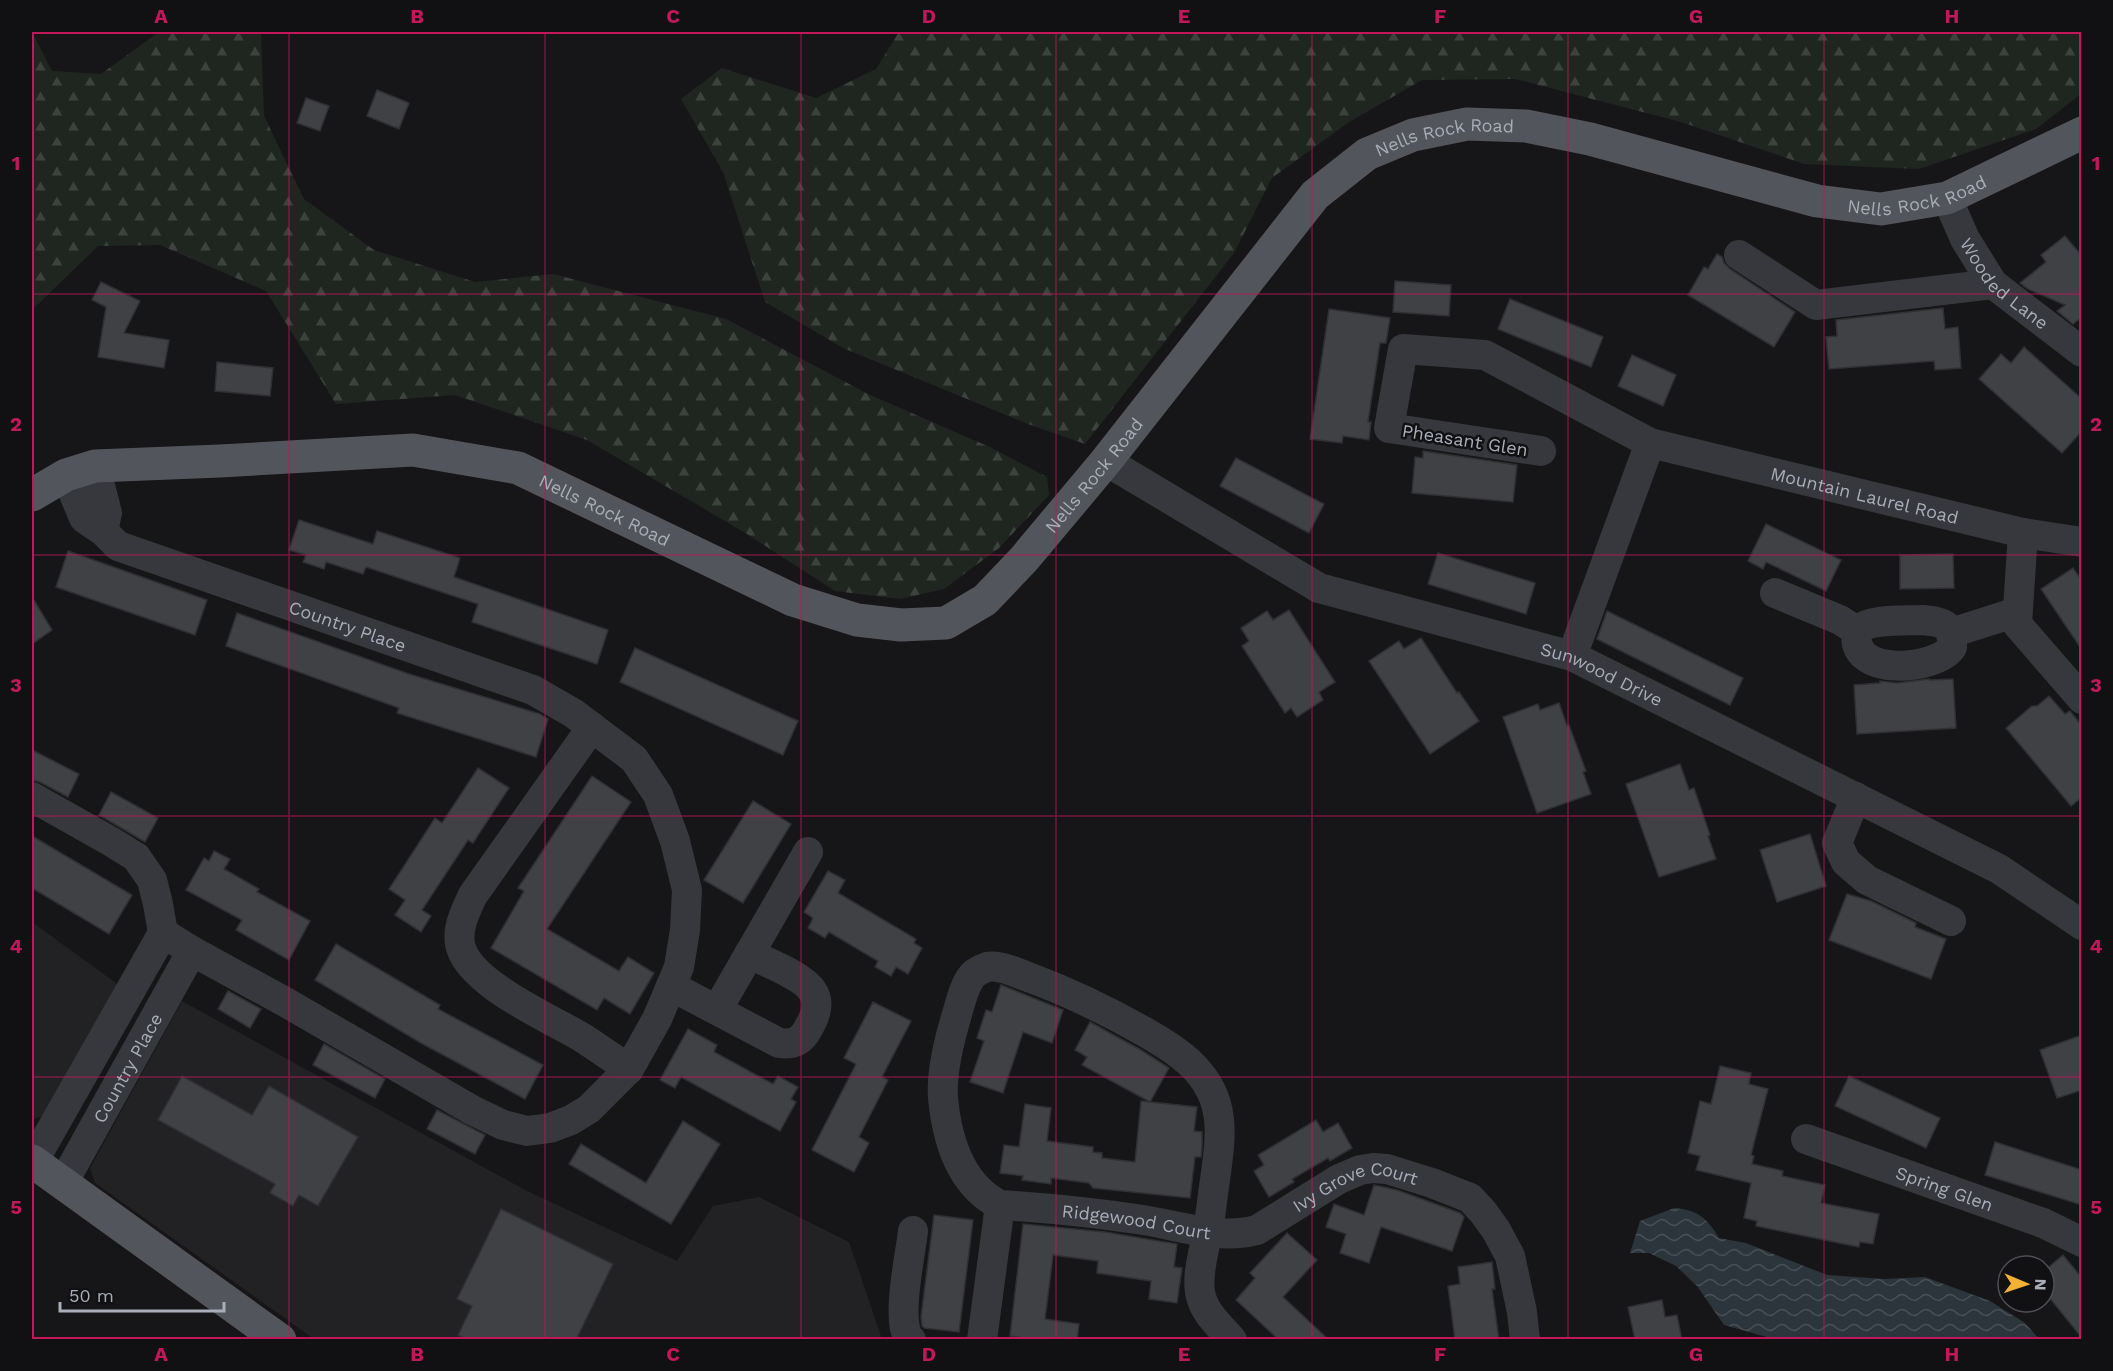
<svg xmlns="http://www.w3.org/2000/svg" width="2113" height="1371" font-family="'Work Sans',sans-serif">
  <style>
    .built { fill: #222225 }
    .forest { fill: url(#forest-firs) }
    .water { fill: url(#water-waves) }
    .building { fill: #404145; stroke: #303034; stroke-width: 1.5 }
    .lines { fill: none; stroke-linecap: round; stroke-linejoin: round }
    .minor { stroke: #37383d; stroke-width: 30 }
    .major { stroke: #53555c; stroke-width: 33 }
    .grid { fill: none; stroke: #c2185b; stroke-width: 1.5; stroke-opacity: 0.55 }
    .labels { text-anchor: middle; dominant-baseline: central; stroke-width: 5; stroke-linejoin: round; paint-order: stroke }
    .street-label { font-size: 18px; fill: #a8adb8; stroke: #111113 }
    .neatline { fill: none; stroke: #c2185b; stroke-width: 2 }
    .grid-label { font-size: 20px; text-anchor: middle; font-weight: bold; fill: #c2185b }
  </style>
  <defs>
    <pattern id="forest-firs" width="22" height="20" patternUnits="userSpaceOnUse" patternTransform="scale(1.5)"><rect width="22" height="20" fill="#1e261f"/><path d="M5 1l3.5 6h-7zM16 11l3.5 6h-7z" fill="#3c433d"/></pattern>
    <pattern id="water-waves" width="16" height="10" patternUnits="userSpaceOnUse" patternTransform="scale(1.5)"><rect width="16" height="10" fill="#2c353c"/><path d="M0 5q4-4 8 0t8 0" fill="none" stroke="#485056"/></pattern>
  </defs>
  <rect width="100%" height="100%" fill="#161618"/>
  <g class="built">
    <path d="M 32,922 L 120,986 L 44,1116 L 32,1119 Z"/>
    <path d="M 182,1001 L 527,1191 L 677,1261 L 713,1206 L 759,1197 L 849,1242 L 882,1339 L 314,1339 L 95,1183 L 90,1168 Z"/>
  </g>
  <g class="forest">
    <path d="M 32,32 L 52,71 L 101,74 L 159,32 L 261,32 L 264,116 L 304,199 L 374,250 L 475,282 L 553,274 L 726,319 L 868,394 L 992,448 L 1047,477 L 1049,495 L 999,548 L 944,589 L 900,599 L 835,591 L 747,534 L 587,440 L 455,395 L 336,404 L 266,291 L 160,245 L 98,246 L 32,310 Z"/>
    <path d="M 899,32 L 2081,32 L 2081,94 L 2036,129 L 1919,169 L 1804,164 L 1681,122 L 1515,79 L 1422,80 L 1349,122 L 1272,178 L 1234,253 L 1085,444 L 1028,424 L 843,348 L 765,302 L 723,172 L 681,99 L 722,68 L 816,98 L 876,69 Z"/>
  </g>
  <path class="water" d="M 1674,1208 C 1698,1210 1707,1218 1719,1238 L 1746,1243 L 1827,1275 L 1884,1279 L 1925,1277 L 1990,1301 L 2025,1323 L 2039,1339 L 1774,1339 L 1724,1325 L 1697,1286 L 1676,1266 L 1649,1253 L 1630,1253 L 1640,1221 Z"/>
  <g class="building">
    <path d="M 377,90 L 409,103 L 399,129 L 367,116 Z"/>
    <path d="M 306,98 L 329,106 L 320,131 L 297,123 Z"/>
    <path d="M 2065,236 L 2082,256 L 2082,317 L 2073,324 L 2057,311 L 2065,305 L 2028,289 L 2020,283 L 2046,262 L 2041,255 Z"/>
    <path d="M 1717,254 L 1722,257 L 1724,263 L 1730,269 L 1795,312 L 1774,347 L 1688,295 L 1704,267 L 1708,269 Z"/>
    <path d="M 1395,281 L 1451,285 L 1449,316 L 1393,312 Z"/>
    <path d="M 101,282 L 140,301 L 124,333 L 169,340 L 164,368 L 98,357 L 106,307 L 92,300 Z"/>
    <path d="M 1510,299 L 1603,337 L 1591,367 L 1498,329 Z"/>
    <path d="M 1943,308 L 1945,329 L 1958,327 L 1961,368 L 1935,370 L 1934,361 L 1829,369 L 1826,337 L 1837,336 L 1836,320 Z"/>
    <path d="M 1329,309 L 1390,318 L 1386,343 L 1380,343 L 1368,422 L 1371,422 L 1369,440 L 1343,436 L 1342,443 L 1310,439 Z"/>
    <path d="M 2024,347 L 2082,399 L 2082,431 L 2062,453 L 1979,379 L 2001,354 L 2011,363 Z"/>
    <path d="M 1632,355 L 1676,375 L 1663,406 L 1618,386 Z"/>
    <path d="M 217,362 L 273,368 L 270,396 L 215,391 Z"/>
    <path d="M 1423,451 L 1517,465 L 1513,502 L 1412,493 L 1415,457 L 1423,458 Z"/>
    <path d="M 1236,458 L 1324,504 L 1309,533 L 1220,486 Z"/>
    <path d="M 299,520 L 373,544 L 377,531 L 460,558 L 454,577 L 608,630 L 597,664 L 472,622 L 478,604 L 366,567 L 363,574 L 326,562 L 324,569 L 303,562 L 306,555 L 289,550 Z"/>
    <path d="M 1766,524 L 1841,560 L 1826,591 L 1766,562 L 1763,569 L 1748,561 Z"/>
    <path d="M 68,551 L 207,600 L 195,635 L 56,587 Z"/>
    <path d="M 1438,553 L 1535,583 L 1526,614 L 1428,584 Z"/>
    <path d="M 1953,554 L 1954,588 L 1900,589 L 1900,555 Z"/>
    <path d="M 2073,568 L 2082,581 L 2082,650 L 2041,589 Z"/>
    <path d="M 32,597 L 52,630 L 32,644 Z"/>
    <path d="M 1289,610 L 1335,682 L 1319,692 L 1323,700 L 1297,717 L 1291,708 L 1285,713 L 1242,646 L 1249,641 L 1241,628 L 1267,611 L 1273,620 Z"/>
    <path d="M 1607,611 L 1743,678 L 1730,705 L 1597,639 Z"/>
    <path d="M 237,613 L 409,674 L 540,714 L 548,719 L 536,757 L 397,713 L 399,708 L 226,646 Z"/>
    <path d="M 1421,638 L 1457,693 L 1459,692 L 1479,721 L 1430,754 L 1369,661 L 1399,641 L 1404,649 Z"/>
    <path d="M 635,648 L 798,721 L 783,755 L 620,682 Z"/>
    <path d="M 1929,679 L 1930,680 L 1953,679 L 1956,728 L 1857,734 L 1854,685 L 1880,683 L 1880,681 L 1897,683 Z"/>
    <path d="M 2049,696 L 2065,714 L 2070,711 L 2082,726 L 2082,797 L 2071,806 L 2006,728 L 2032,706 L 2037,706 Z"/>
    <path d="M 1559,703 L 1567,726 L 1569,725 L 1586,771 L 1583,772 L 1591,794 L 1537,813 L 1503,717 L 1538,704 L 1540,710 Z"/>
    <path d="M 32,750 L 79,774 L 68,797 L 40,782 L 32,780 Z"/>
    <path d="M 1680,764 L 1689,790 L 1694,788 L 1710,835 L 1708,836 L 1716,859 L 1659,877 L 1626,784 Z"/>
    <path d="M 478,768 L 509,788 L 473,843 L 468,840 L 422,910 L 431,916 L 421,932 L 395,915 L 405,900 L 389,889 L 435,818 L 442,823 Z"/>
    <path d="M 592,776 L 631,802 L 547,929 L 619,971 L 628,957 L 654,973 L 630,1014 L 604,998 L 597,1010 L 491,948 L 524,891 L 518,888 Z"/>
    <path d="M 111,792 L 158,818 L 145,842 L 99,815 Z"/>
    <path d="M 753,801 L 791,824 L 743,903 L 704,880 Z"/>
    <path d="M 1810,834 L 1826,886 L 1777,902 L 1760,850 Z"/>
    <path d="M 32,836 L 132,895 L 109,934 L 32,888 Z"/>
    <path d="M 214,851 L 230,859 L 224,869 L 259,889 L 257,892 L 310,921 L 289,960 L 236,930 L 242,920 L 186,890 L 204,858 L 209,861 Z"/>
    <path d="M 828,871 L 845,880 L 838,893 L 916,939 L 914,943 L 922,948 L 908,974 L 896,967 L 891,976 L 875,967 L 878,961 L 829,932 L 825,938 L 808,928 L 813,918 L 804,912 Z"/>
    <path d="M 1847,894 L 1871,901 L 1916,923 L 1915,927 L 1946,939 L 1931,979 L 1829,940 Z"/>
    <path d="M 336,944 L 440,1005 L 438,1009 L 543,1065 L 525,1099 L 421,1043 L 315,980 Z"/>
    <path d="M 1001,985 L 1063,1010 L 1052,1043 L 1023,1032 L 1003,1093 L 970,1082 L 984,1041 L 977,1038 L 986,1010 L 992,1012 Z"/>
    <path d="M 228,991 L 261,1009 L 250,1028 L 218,1009 Z"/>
    <path d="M 873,1002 L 911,1021 L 882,1077 L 888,1080 L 859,1137 L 869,1143 L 854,1172 L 812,1150 L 856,1064 L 844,1058 Z"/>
    <path d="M 1090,1022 L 1141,1050 L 1169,1068 L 1150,1102 L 1082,1065 L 1087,1057 L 1075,1050 Z"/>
    <path d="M 688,1029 L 717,1045 L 714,1052 L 773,1084 L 778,1076 L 798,1087 L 791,1099 L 796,1102 L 780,1131 L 681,1077 L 675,1088 L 660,1080 Z"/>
    <path d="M 2082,1035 L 2082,1090 L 2057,1098 L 2040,1050 Z"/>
    <path d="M 324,1044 L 385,1079 L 375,1098 L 313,1065 Z"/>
    <path d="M 1720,1066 L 1751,1073 L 1749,1084 L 1768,1089 L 1751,1155 L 1754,1156 L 1752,1164 L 1783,1171 L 1782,1176 L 1825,1185 L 1821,1203 L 1879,1214 L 1873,1244 L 1860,1242 L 1859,1247 L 1756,1226 L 1757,1221 L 1744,1218 L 1751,1183 L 1696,1170 L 1700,1156 L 1688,1153 L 1700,1101 L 1711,1104 Z"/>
    <path d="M 182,1076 L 252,1115 L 269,1086 L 358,1137 L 318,1206 L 299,1195 L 293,1206 L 270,1193 L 275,1184 L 158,1120 Z"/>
    <path d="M 1849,1076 L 1940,1118 L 1926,1148 L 1835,1106 Z"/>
    <path d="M 1141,1101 L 1197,1107 L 1194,1131 L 1202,1132 L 1202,1147 L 1201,1157 L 1195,1157 L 1190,1198 L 1093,1188 L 1089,1183 L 1051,1178 L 1051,1184 L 1022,1180 L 1023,1176 L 1000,1173 L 1004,1145 L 1019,1147 L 1025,1104 L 1051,1108 L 1047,1141 L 1093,1147 L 1093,1152 L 1102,1153 L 1102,1158 L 1135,1162 Z"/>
    <path d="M 437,1110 L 485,1135 L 475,1154 L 427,1129 Z"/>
    <path d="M 1316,1120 L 1323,1132 L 1338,1123 L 1352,1148 L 1330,1161 L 1328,1158 L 1292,1179 L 1294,1182 L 1269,1197 L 1254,1171 L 1264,1165 L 1258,1155 Z"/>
    <path d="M 683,1121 L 720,1144 L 671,1224 L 569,1164 L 581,1144 L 646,1183 Z"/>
    <path d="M 1995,1142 L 2082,1170 L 2082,1205 L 1985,1175 Z"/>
    <path d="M 1374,1185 L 1397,1190 L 1460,1213 L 1464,1217 L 1452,1251 L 1381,1227 L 1369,1263 L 1340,1253 L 1346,1234 L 1326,1227 L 1334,1204 L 1364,1215 Z"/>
    <path d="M 501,1209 L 613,1264 L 576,1340 L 467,1340 L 458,1335 L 472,1306 L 457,1299 Z"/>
    <path d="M 934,1215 L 973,1220 L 959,1332 L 924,1328 L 922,1326 L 921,1317 Z"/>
    <path d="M 1023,1224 L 1105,1232 L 1177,1244 L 1174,1267 L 1182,1268 L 1177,1303 L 1149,1299 L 1151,1281 L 1097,1273 L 1098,1261 L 1053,1255 L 1045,1319 L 1079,1324 L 1077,1340 L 1035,1340 L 1010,1336 Z"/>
    <path d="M 1287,1233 L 1317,1260 L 1283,1297 L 1329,1340 L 1279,1340 L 1236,1300 L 1255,1278 L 1250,1273 Z"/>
    <path d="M 2063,1255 L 2082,1278 L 2082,1338 L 2044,1291 L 2044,1271 Z"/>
    <path d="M 1492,1262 L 1495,1289 L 1492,1289 L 1499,1340 L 1455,1340 L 1448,1286 L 1460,1284 L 1458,1267 Z"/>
    <path d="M 1662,1300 L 1665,1317 L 1677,1315 L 1682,1340 L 1635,1340 L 1628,1307 Z"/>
  </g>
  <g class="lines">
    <g class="minor">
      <path id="s1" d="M 1947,198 L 1965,239 L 1993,284 L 2082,352"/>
      <path d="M 1739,255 L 1816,305 L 1993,284"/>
      <path id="s2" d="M 1541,451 L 1389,428 L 1403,349 L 1485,355 L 1650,443 L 2023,533 L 2082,542"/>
      <path id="s3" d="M 1106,461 L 1319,588 L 1572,656 L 1999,869 L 2082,925"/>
      <path d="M 95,466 L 107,513 L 103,531"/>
      <path id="s4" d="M 66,475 L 84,518 L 103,531 L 118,546 L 533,690 L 573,713 L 634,759 L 658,795 L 675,841 L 687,890 L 685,930 L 679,967 L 657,1019 L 629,1069 L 589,1109 L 571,1120 L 550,1128 L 527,1131 L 503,1125 L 472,1110 L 287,1003 L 192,951 L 163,933"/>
      <path d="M 2023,533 L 2017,624 L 2082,699"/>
      <path d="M 1775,593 L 1840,620 L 1857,631"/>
      <path d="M 1923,620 C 1943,622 1953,624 1952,647 C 1938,670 1848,679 1857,631 C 1868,618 1906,621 1923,620 Z"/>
      <path d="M 1951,633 L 2017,612"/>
      <path d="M 1572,656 L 1650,443"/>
      <path d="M 592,727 L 473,895 C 466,910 457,927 460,944 C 467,983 550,1018 583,1038 C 598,1048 614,1059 629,1069"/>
      <path d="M 32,797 L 110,841 L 136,857 L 152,880 L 158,904 L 163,933 L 33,1162"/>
      <path d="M 1856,797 L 1837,843 L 1846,862 L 1867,880 L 1951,921"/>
      <path d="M 671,986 L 779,1043 C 794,1045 802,1041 809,1027 C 815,1017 820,1003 813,992 C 804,976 766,962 749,954"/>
      <path d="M 717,1010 L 808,852"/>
      <path id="s5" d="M 1806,1139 L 2043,1223 L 2082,1242"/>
      <path id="s6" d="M 63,1183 L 192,951"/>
      <path d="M 911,1340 C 894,1327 911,1252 913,1231"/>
      <path d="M 982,1340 L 1000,1205"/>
      <path id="s7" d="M 1232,1340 C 1219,1325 1203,1312 1200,1292 C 1197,1273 1204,1252 1207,1234 C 1211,1216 1212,1198 1215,1180 C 1221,1136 1227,1100 1193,1066 C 1179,1052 1162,1042 1145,1032 C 1108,1011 1071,993 1031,978 C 1018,974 1001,964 987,967 C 984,968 978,971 975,973 C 965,981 961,1001 957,1014 C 950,1037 941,1074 943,1098 C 947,1140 960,1185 1000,1205 C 1048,1208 1096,1213 1143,1220 C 1181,1226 1219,1240 1257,1230 L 1339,1179 L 1360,1170 L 1373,1168 L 1387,1169 L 1432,1183 L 1470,1198 L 1483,1212 L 1496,1230 L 1510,1256 L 1522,1312 L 1525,1340"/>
    </g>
    <g class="major">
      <path id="s8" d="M 32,495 L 66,475 L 95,466 L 220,461 L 413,450 L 518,468 L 793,600 L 857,620 L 901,625 L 946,623 L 985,600 L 1024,559 L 1106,461 L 1315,195 L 1367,154 L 1413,135 L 1467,124 L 1526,126 L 1590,139 L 1817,201 L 1881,209 L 1947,198 L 2082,133"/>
      <path d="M 32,1161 L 280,1340"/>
    </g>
  </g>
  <path class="grid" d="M 289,32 L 289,1340M 545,32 L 545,1340M 801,32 L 801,1340M 1056,32 L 1056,1340M 1312,32 L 1312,1340M 1568,32 L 1568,1340M 1824,32 L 1824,1340M 32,294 L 2082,294M 32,555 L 2082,555M 32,816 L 2082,816M 32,1077 L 2082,1077"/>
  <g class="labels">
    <g class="street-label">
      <text stroke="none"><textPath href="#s8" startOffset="1671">Nells Rock Road</textPath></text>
      <text stroke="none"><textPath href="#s8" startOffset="2157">Nells Rock Road</textPath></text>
      <text stroke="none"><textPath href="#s1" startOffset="105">Wooded Lane</textPath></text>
      <text transform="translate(1465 440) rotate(9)">Pheasant Glen</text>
      <text stroke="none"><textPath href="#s8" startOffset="1167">Nells Rock Road</textPath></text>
      <text stroke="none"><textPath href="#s2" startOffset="724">Mountain Laurel Road</textPath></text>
      <text stroke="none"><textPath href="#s8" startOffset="591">Nells Rock Road</textPath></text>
      <text stroke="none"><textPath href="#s4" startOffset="334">Country Place</textPath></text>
      <text stroke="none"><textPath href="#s3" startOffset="544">Sunwood Drive</textPath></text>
      <text stroke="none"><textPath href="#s6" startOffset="132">Country Place</textPath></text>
      <text stroke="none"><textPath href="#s5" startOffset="147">Spring Glen</textPath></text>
      <text stroke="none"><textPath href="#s7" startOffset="1166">Ivy Grove Court</textPath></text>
      <text stroke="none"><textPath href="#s7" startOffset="933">Ridgewood Court</textPath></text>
    </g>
  </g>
  <rect width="2113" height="1371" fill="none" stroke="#111113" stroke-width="66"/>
  <g transform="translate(2026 1284) rotate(92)"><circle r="28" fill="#111113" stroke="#4d4f55" stroke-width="1.5"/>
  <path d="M0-4.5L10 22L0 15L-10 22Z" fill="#f2b134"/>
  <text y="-9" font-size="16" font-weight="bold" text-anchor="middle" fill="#a8adb8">N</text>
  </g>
  <path d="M60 1302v9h164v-9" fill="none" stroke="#a8adb8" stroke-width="3"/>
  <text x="69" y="1302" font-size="18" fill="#a8adb8" stroke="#111113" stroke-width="4.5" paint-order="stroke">50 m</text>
  <rect x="33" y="33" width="2047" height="1305" class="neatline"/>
  <g class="grid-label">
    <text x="161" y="23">A</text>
    <text x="417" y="23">B</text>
    <text x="673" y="23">C</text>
    <text x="929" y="23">D</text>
    <text x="1184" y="23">E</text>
    <text x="1440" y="23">F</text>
    <text x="1696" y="23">G</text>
    <text x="1952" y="23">H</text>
    <text x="16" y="170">1</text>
    <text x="2096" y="170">1</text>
    <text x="16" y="431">2</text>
    <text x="2096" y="431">2</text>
    <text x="16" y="692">3</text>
    <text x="2096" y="692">3</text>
    <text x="16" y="953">4</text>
    <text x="2096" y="953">4</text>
    <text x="16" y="1214">5</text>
    <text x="2096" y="1214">5</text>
    <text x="161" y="1361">A</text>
    <text x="417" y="1361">B</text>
    <text x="673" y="1361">C</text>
    <text x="929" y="1361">D</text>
    <text x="1184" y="1361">E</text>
    <text x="1440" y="1361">F</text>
    <text x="1696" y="1361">G</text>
    <text x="1952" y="1361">H</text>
  </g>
</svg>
